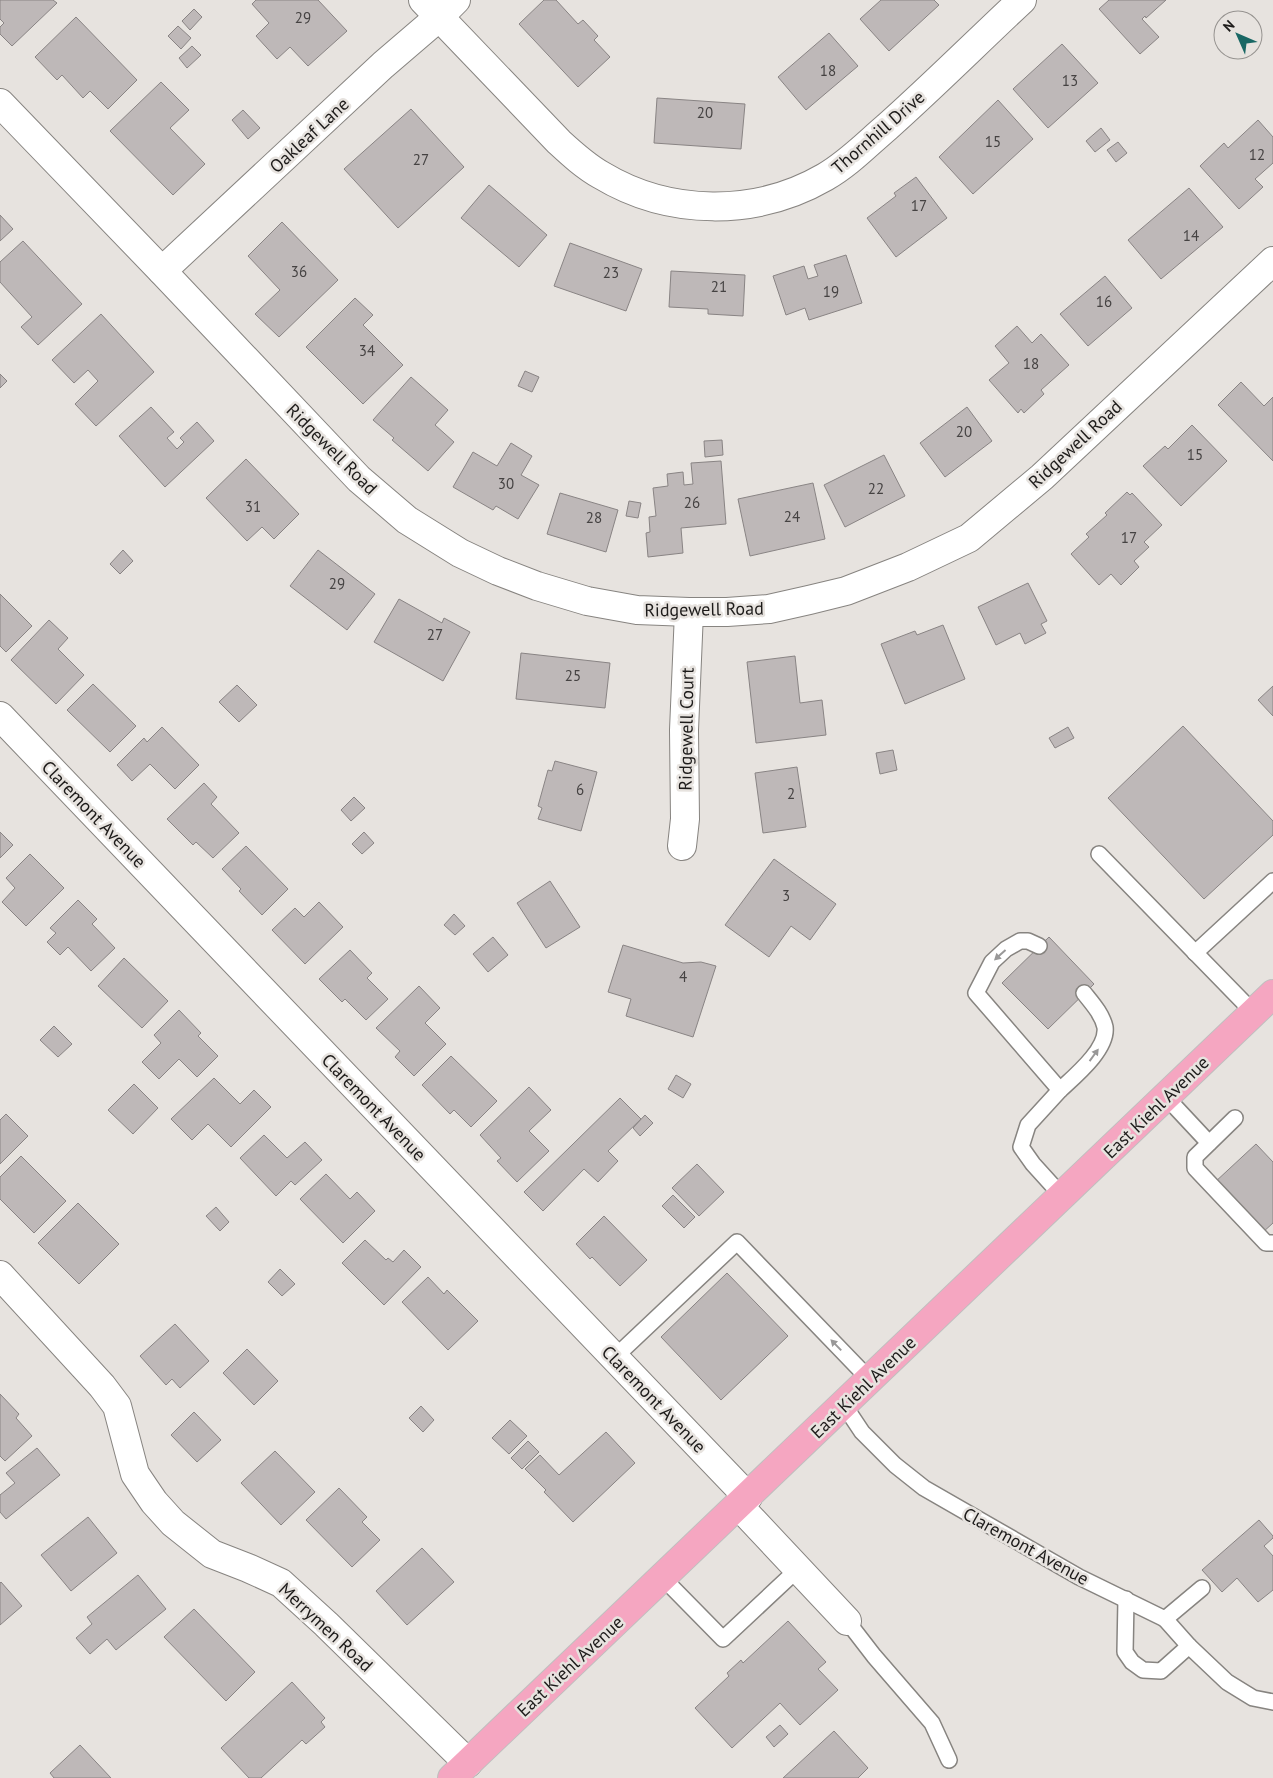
<svg xmlns="http://www.w3.org/2000/svg" width="1273" height="1778" font-family="'PT Sans',sans-serif">
  <style>
    .building { fill: #beb8b8; stroke: #898484 }
    .lines { fill: none; stroke-linecap: round; stroke-linejoin: round }
    .lane-casing { stroke: #878480; stroke-width: 18 }
    .street-casing { stroke: #878480; stroke-width: 30 }
    .primary-casing { stroke: #c0bfbf; stroke-width: 30 }
    .lane { stroke: #fff; stroke-width: 15 }
    .street { stroke: #fff; stroke-width: 28 }
    .primary { stroke: #f5a6c1; stroke-width: 28 }
    .oneway { fill: #999898 }
    .labels { text-anchor: middle; dominant-baseline: central; stroke-width: 5; stroke-linejoin: round; paint-order: stroke }
    .number-label { font-size: 15px; fill: #454242 }
    .street-label { font-size: 18px; fill: #1d1b1a; stroke: #e7e3df }
  </style>
  <rect width="100%" height="100%" fill="#e7e3df"/>
  <g class="building">
    <path d="M 0,0 L 53,0 L 57,3 L 12,46 L 0,34 L 0,27 L 4,23 L 0,19 Z"/>
    <path d="M 256,0 L 318,0 L 347,31 L 308,66 L 290,47 L 277,59 L 256,36 L 269,23 L 252,4 Z"/>
    <path d="M 544,0 L 556,0 L 578,24 L 583,20 L 598,36 L 594,40 L 610,57 L 578,87 L 519,24 Z"/>
    <path d="M 881,0 L 934,0 L 939,5 L 889,51 L 860,19 Z"/>
    <path d="M 1109,0 L 1166,0 L 1146,18 L 1145,16 L 1142,19 L 1159,37 L 1140,54 L 1099,9 Z"/>
    <path d="M 194,9 L 202,17 L 190,30 L 182,21 Z"/>
    <path d="M 76,17 L 137,80 L 108,109 L 90,91 L 83,98 L 62,75 L 57,80 L 35,57 Z"/>
    <path d="M 178,26 L 191,38 L 181,49 L 168,36 Z"/>
    <path d="M 829,33 L 858,66 L 806,110 L 778,77 Z"/>
    <path d="M 1062,44 L 1098,83 L 1048,128 L 1013,89 Z"/>
    <path d="M 192,46 L 201,55 L 187,68 L 179,58 Z"/>
    <path d="M 161,82 L 189,110 L 170,128 L 205,164 L 173,195 L 110,131 Z"/>
    <path d="M 657,98 L 745,104 L 741,149 L 654,143 Z"/>
    <path d="M 998,100 L 1033,139 L 973,194 L 939,157 Z"/>
    <path d="M 411,109 L 464,167 L 398,228 L 344,169 Z"/>
    <path d="M 243,110 L 260,128 L 248,139 L 232,120 Z"/>
    <path d="M 1258,120 L 1273,137 L 1273,163 L 1255,179 L 1263,187 L 1239,209 L 1200,166 L 1224,143 L 1228,148 Z"/>
    <path d="M 1101,128 L 1110,140 L 1095,152 L 1086,141 Z"/>
    <path d="M 1118,142 L 1127,153 L 1116,162 L 1107,150 Z"/>
    <path d="M 916,177 L 947,218 L 896,257 L 867,218 L 896,196 L 894,193 Z"/>
    <path d="M 489,185 L 547,235 L 519,267 L 461,218 Z"/>
    <path d="M 1189,188 L 1223,227 L 1161,279 L 1128,240 Z"/>
    <path d="M 0,215 L 13,229 L 0,241 Z"/>
    <path d="M 282,222 L 338,280 L 279,337 L 255,314 L 280,290 L 248,256 Z"/>
    <path d="M 23,241 L 82,304 L 38,345 L 21,327 L 32,317 L 0,282 L 0,262 Z"/>
    <path d="M 570,243 L 642,269 L 626,311 L 554,286 Z"/>
    <path d="M 846,255 L 862,303 L 809,320 L 805,308 L 786,315 L 773,276 L 804,266 L 808,279 L 818,276 L 814,265 Z"/>
    <path d="M 671,271 L 745,275 L 743,316 L 708,314 L 708,309 L 669,307 Z"/>
    <path d="M 1105,276 L 1132,308 L 1088,346 L 1060,314 Z"/>
    <path d="M 355,298 L 373,315 L 363,325 L 403,365 L 363,404 L 306,347 Z"/>
    <path d="M 101,314 L 154,372 L 96,426 L 75,404 L 98,381 L 88,370 L 74,383 L 52,360 Z"/>
    <path d="M 1017,326 L 1032,343 L 1041,334 L 1069,365 L 1041,390 L 1044,394 L 1024,413 L 1021,409 L 1018,413 L 989,380 L 1009,363 L 995,346 Z"/>
    <path d="M 525,371 L 539,377 L 532,392 L 518,386 Z"/>
    <path d="M 0,374 L 7,381 L 0,388 Z"/>
    <path d="M 411,377 L 448,410 L 435,425 L 454,442 L 428,471 L 392,440 L 394,438 L 373,420 Z"/>
    <path d="M 1241,382 L 1264,406 L 1273,397 L 1273,461 L 1218,405 Z"/>
    <path d="M 151,407 L 174,432 L 167,438 L 177,449 L 184,442 L 180,438 L 197,422 L 214,441 L 165,487 L 119,436 Z"/>
    <path d="M 967,407 L 992,441 L 945,477 L 920,443 Z"/>
    <path d="M 1192,425 L 1227,461 L 1181,506 L 1143,466 L 1165,446 L 1168,449 Z"/>
    <path d="M 722,440 L 723,455 L 705,457 L 704,441 Z"/>
    <path d="M 511,443 L 532,456 L 521,475 L 539,485 L 518,519 L 496,506 L 493,510 L 453,487 L 473,452 L 497,466 Z"/>
    <path d="M 884,455 L 905,496 L 845,527 L 824,485 Z"/>
    <path d="M 246,459 L 299,514 L 274,539 L 262,527 L 247,541 L 206,498 Z"/>
    <path d="M 721,461 L 726,524 L 681,528 L 683,553 L 648,557 L 646,533 L 650,532 L 649,517 L 656,516 L 653,488 L 668,486 L 667,474 L 683,472 L 684,485 L 693,484 L 691,463 Z"/>
    <path d="M 813,483 L 825,539 L 750,556 L 738,499 Z"/>
    <path d="M 1127,492 L 1130,495 L 1132,493 L 1162,525 L 1144,542 L 1149,547 L 1134,561 L 1139,567 L 1121,585 L 1111,574 L 1099,585 L 1071,554 L 1089,537 L 1086,534 L 1107,515 L 1105,513 Z"/>
    <path d="M 560,493 L 618,510 L 606,552 L 547,534 Z"/>
    <path d="M 629,501 L 641,503 L 638,518 L 626,516 Z"/>
    <path d="M 123,550 L 133,561 L 120,574 L 110,564 Z"/>
    <path d="M 318,550 L 375,594 L 347,630 L 290,586 Z"/>
    <path d="M 1028,583 L 1047,621 L 1041,624 L 1046,633 L 1025,644 L 1020,633 L 996,645 L 978,607 Z"/>
    <path d="M 0,594 L 32,626 L 6,652 L 0,646 Z"/>
    <path d="M 399,599 L 442,623 L 444,618 L 470,632 L 443,681 L 374,642 Z"/>
    <path d="M 49,620 L 68,638 L 58,649 L 84,675 L 56,704 L 11,660 Z"/>
    <path d="M 943,625 L 965,679 L 905,704 L 881,644 L 915,631 L 917,635 Z"/>
    <path d="M 521,653 L 610,663 L 605,708 L 516,699 Z"/>
    <path d="M 795,656 L 800,703 L 822,700 L 826,735 L 756,743 L 747,662 Z"/>
    <path d="M 93,684 L 136,726 L 110,752 L 67,710 Z"/>
    <path d="M 237,685 L 257,705 L 239,722 L 219,702 Z"/>
    <path d="M 1273,686 L 1273,716 L 1258,700 Z"/>
    <path d="M 1183,726 L 1273,821 L 1273,835 L 1204,899 L 1108,798 Z"/>
    <path d="M 162,727 L 199,765 L 175,789 L 150,764 L 132,781 L 117,765 L 144,738 L 147,742 Z"/>
    <path d="M 1068,727 L 1074,738 L 1055,748 L 1049,738 Z"/>
    <path d="M 893,750 L 897,770 L 880,774 L 876,753 Z"/>
    <path d="M 555,761 L 597,772 L 581,831 L 538,819 L 542,808 L 538,806 L 548,770 L 552,771 Z"/>
    <path d="M 797,767 L 806,827 L 763,833 L 755,773 Z"/>
    <path d="M 204,783 L 217,797 L 211,804 L 239,833 L 213,858 L 196,842 L 193,845 L 167,819 Z"/>
    <path d="M 354,797 L 365,808 L 351,821 L 341,810 Z"/>
    <path d="M 0,832 L 13,845 L 0,858 Z"/>
    <path d="M 364,832 L 374,843 L 362,854 L 352,844 Z"/>
    <path d="M 246,846 L 288,889 L 262,915 L 239,891 L 241,889 L 222,869 Z"/>
    <path d="M 30,854 L 64,888 L 26,926 L 2,902 L 15,888 L 6,878 Z"/>
    <path d="M 774,859 L 836,904 L 810,940 L 791,926 L 769,957 L 725,925 Z"/>
    <path d="M 550,881 L 580,927 L 546,948 L 517,903 Z"/>
    <path d="M 78,900 L 97,919 L 92,924 L 115,948 L 91,971 L 68,947 L 60,955 L 47,942 L 56,933 L 50,928 Z"/>
    <path d="M 319,902 L 343,927 L 305,964 L 272,930 L 295,908 L 304,917 Z"/>
    <path d="M 454,914 L 465,926 L 455,935 L 444,925 Z"/>
    <path d="M 493,937 L 508,955 L 488,972 L 473,954 Z"/>
    <path d="M 1049,937 L 1094,984 L 1048,1029 L 1002,983 Z"/>
    <path d="M 623,945 L 683,963 L 701,962 L 716,966 L 693,1037 L 626,1016 L 631,999 L 608,992 Z"/>
    <path d="M 350,950 L 372,973 L 367,978 L 388,999 L 366,1020 L 345,999 L 342,1002 L 319,979 Z"/>
    <path d="M 124,958 L 168,1001 L 142,1028 L 98,986 Z"/>
    <path d="M 419,986 L 440,1008 L 425,1023 L 446,1044 L 414,1076 L 395,1057 L 400,1051 L 376,1028 Z"/>
    <path d="M 179,1010 L 201,1033 L 198,1036 L 218,1056 L 197,1077 L 179,1059 L 159,1079 L 142,1062 L 161,1043 L 154,1035 Z"/>
    <path d="M 54,1026 L 72,1044 L 58,1057 L 40,1040 Z"/>
    <path d="M 451,1056 L 497,1101 L 471,1127 L 454,1110 L 450,1114 L 422,1085 Z"/>
    <path d="M 676,1075 L 691,1084 L 683,1098 L 668,1089 Z"/>
    <path d="M 214,1078 L 240,1104 L 254,1090 L 271,1107 L 231,1147 L 208,1124 L 192,1140 L 171,1119 Z"/>
    <path d="M 134,1084 L 158,1108 L 133,1134 L 108,1110 Z"/>
    <path d="M 529,1087 L 551,1110 L 529,1131 L 549,1151 L 517,1182 L 497,1161 L 501,1158 L 480,1135 Z"/>
    <path d="M 620,1098 L 641,1119 L 608,1151 L 618,1161 L 598,1182 L 584,1169 L 543,1211 L 524,1192 Z"/>
    <path d="M 6,1114 L 28,1136 L 0,1164 L 0,1120 Z"/>
    <path d="M 645,1115 L 653,1123 L 640,1136 L 633,1128 Z"/>
    <path d="M 264,1135 L 287,1158 L 305,1142 L 322,1160 L 295,1185 L 291,1181 L 276,1196 L 240,1158 Z"/>
    <path d="M 1256,1144 L 1273,1162 L 1273,1223 L 1262,1233 L 1214,1183 Z"/>
    <path d="M 21,1156 L 66,1201 L 34,1233 L 0,1199 L 0,1177 Z"/>
    <path d="M 697,1164 L 724,1192 L 699,1216 L 672,1188 Z"/>
    <path d="M 326,1174 L 350,1199 L 357,1192 L 375,1211 L 343,1243 L 300,1199 Z"/>
    <path d="M 673,1195 L 695,1217 L 684,1228 L 662,1206 Z"/>
    <path d="M 78,1203 L 119,1244 L 79,1284 L 38,1243 Z"/>
    <path d="M 216,1207 L 229,1222 L 220,1231 L 206,1216 Z"/>
    <path d="M 604,1216 L 647,1260 L 620,1286 L 592,1257 L 590,1259 L 576,1244 Z"/>
    <path d="M 365,1240 L 386,1260 L 388,1258 L 393,1262 L 404,1250 L 421,1267 L 384,1305 L 342,1263 Z"/>
    <path d="M 280,1269 L 295,1284 L 282,1296 L 268,1282 Z"/>
    <path d="M 727,1273 L 788,1336 L 721,1400 L 661,1337 Z"/>
    <path d="M 428,1277 L 444,1294 L 447,1290 L 478,1321 L 448,1350 L 402,1302 Z"/>
    <path d="M 175,1324 L 209,1361 L 180,1388 L 172,1379 L 166,1385 L 140,1356 Z"/>
    <path d="M 247,1349 L 278,1381 L 254,1405 L 223,1373 Z"/>
    <path d="M 0,1394 L 19,1414 L 16,1418 L 32,1436 L 5,1461 L 0,1456 Z"/>
    <path d="M 421,1406 L 434,1420 L 423,1432 L 409,1418 Z"/>
    <path d="M 194,1412 L 221,1440 L 197,1462 L 171,1435 Z"/>
    <path d="M 510,1420 L 527,1436 L 509,1454 L 492,1438 Z"/>
    <path d="M 606,1432 L 635,1463 L 573,1522 L 544,1492 L 546,1490 L 525,1469 L 540,1455 L 559,1475 Z"/>
    <path d="M 528,1441 L 539,1452 L 522,1469 L 511,1458 Z"/>
    <path d="M 37,1448 L 60,1475 L 6,1519 L 0,1512 L 0,1495 L 15,1483 L 6,1473 Z"/>
    <path d="M 275,1451 L 315,1492 L 281,1525 L 241,1483 Z"/>
    <path d="M 339,1488 L 367,1517 L 362,1522 L 380,1540 L 352,1567 L 306,1520 Z"/>
    <path d="M 88,1517 L 117,1553 L 71,1591 L 41,1555 Z"/>
    <path d="M 1259,1520 L 1273,1536 L 1273,1538 L 1264,1546 L 1273,1556 L 1273,1590 L 1258,1602 L 1237,1578 L 1222,1592 L 1202,1570 Z"/>
    <path d="M 422,1548 L 454,1582 L 407,1625 L 376,1591 Z"/>
    <path d="M 138,1575 L 166,1609 L 116,1650 L 107,1639 L 90,1654 L 76,1638 L 92,1624 L 87,1617 Z"/>
    <path d="M 1,1582 L 22,1606 L 0,1625 L 0,1583 Z"/>
    <path d="M 194,1609 L 255,1672 L 226,1701 L 164,1637 Z"/>
    <path d="M 788,1621 L 826,1662 L 818,1669 L 838,1690 L 800,1725 L 780,1703 L 732,1748 L 695,1708 L 729,1676 L 727,1673 L 741,1660 L 743,1663 Z"/>
    <path d="M 292,1682 L 325,1718 L 321,1722 L 325,1727 L 306,1744 L 302,1740 L 261,1778 L 249,1778 L 221,1748 Z"/>
    <path d="M 780,1725 L 788,1734 L 774,1747 L 766,1737 Z"/>
    <path d="M 834,1731 L 868,1768 L 858,1778 L 783,1778 Z"/>
    <path d="M 80,1745 L 111,1778 L 54,1778 L 50,1773 Z"/>
  </g>
  <g class="lines">
    <defs>
      <g id="lane">
        <path d="M 1099,854 L 1254,1013"/>
        <path d="M 1039,946 L 1028,941 L 1020,941 L 1006,949 L 992,962 L 976,993 L 1060,1090 L 1028,1125 L 1021,1147 L 1033,1164 L 1062,1196"/>
        <path d="M 1195,953 L 1273,881"/>
        <path d="M 1060,1090 C 1075,1076 1108,1049 1105,1027 C 1102,1014 1092,1003 1084,993"/>
        <path d="M 1166,1097 L 1209,1143"/>
        <path d="M 1235,1118 L 1195,1157 L 1195,1168 L 1266,1243 L 1273,1243"/>
        <path d="M 614,1358 L 737,1242 L 870,1380"/>
        <path d="M 844,1405 L 862,1432 L 895,1465 L 924,1488 L 1079,1577 L 1165,1619 L 1202,1588"/>
        <path d="M 663,1578 L 723,1639 L 799,1568"/>
        <path d="M 1126,1599 L 1125,1652 L 1132,1662 L 1143,1670 L 1161,1671 L 1189,1646 L 1165,1619"/>
        <path d="M 847,1621 L 874,1656 L 932,1723 L 949,1760"/>
        <path d="M 1189,1646 L 1227,1682 L 1253,1698 L 1273,1702"/>
      </g>
      <g id="street">
        <path d="M 423,0 L 559,142 C 572,154 585,166 601,175 C 669,216 756,217 825,177 C 848,164 867,144 887,127 C 933,86 977,42 1022,0"/>
        <path d="M 0,103 L 162,271 L 359,479 L 407,520 L 460,553 L 498,571 L 537,586 L 587,601 L 637,610 L 689,612 L 727,612 L 769,609 L 809,600 L 846,591 L 908,567 L 969,538 L 1042,477 L 1273,261"/>
        <path d="M 162,271 L 383,65 L 439,17 L 456,0"/>
        <path d="M 0,716 L 748,1497"/>
        <path d="M 682,846 L 685,819 L 684,730 L 689,612"/>
        <path d="M 0,1275 L 102,1386 L 117,1406 L 135,1474 L 154,1502 L 173,1523 L 212,1554 L 248,1568 L 281,1583 L 326,1624 L 468,1763"/>
        <path d="M 739,1506 L 847,1621"/>
      </g>
      <path id="primary" d="M 452,1778 L 1273,994"/>
    </defs>
    <use href="#lane" class="lane-casing"/>
    <use href="#street" class="street-casing"/>
    <use href="#primary" class="primary-casing"/>
    <use href="#lane" class="lane"/>
    <use href="#street" class="street"/>
    <use href="#primary" class="primary"/>
  </g>
  <defs><path id="oneway-solid" d="M-6-.8H1V-3.2L6.5 0L1 3.2V.8H-6Z" transform="scale(1.25)"/></defs>
  <g class="oneway">
    <use href="#oneway-solid" transform="translate(1000 955) rotate(138)"/>
    <use href="#oneway-solid" transform="translate(1094 1055) rotate(-54)"/>
    <use href="#oneway-solid" transform="translate(836 1345) rotate(-134)"/>
  </g>
  <g class="labels">
    <g class="number-label">
      <text x="303" y="17">29</text>
      <text x="828" y="70">18</text>
      <text x="1070" y="80">13</text>
      <text x="705" y="112">20</text>
      <text x="993" y="141">15</text>
      <text x="1257" y="154">12</text>
      <text x="421" y="159">27</text>
      <text x="919" y="205">17</text>
      <text x="1191" y="235">14</text>
      <text x="299" y="271">36</text>
      <text x="611" y="272">23</text>
      <text x="719" y="286">21</text>
      <text x="831" y="291">19</text>
      <text x="1104" y="301">16</text>
      <text x="367" y="350">34</text>
      <text x="1031" y="363">18</text>
      <text x="964" y="431">20</text>
      <text x="1195" y="454">15</text>
      <text x="506" y="483">30</text>
      <text x="876" y="488">22</text>
      <text x="692" y="502">26</text>
      <text x="253" y="506">31</text>
      <text x="792" y="516">24</text>
      <text x="594" y="517">28</text>
      <text x="1129" y="537">17</text>
      <text x="337" y="583">29</text>
      <text x="435" y="634">27</text>
      <text x="573" y="675">25</text>
      <text x="580" y="789">6</text>
      <text x="791" y="793">2</text>
      <text x="786" y="895">3</text>
      <text x="683" y="976">4</text>
    </g>
    <g class="street-label">
      <text transform="translate(878 132) rotate(-41)">Thornhill Drive</text>
      <text transform="translate(309 135) rotate(-43)">Oakleaf Lane</text>
      <text transform="translate(1075 444) rotate(-43)">Ridgewell Road</text>
      <text transform="translate(332 449) rotate(45)">Ridgewell Road</text>
      <text transform="translate(704 609) rotate(-1)">Ridgewell Road</text>
      <text transform="translate(686 729) rotate(-89)">Ridgewell Court</text>
      <text transform="translate(94 814) rotate(46)">Claremont Avenue</text>
      <text transform="translate(374 1107) rotate(46)">Claremont Avenue</text>
      <text transform="translate(1156 1107) rotate(-44)">East Kiehl Avenue</text>
      <text transform="translate(863 1387) rotate(-44)">East Kiehl Avenue</text>
      <text transform="translate(654 1399) rotate(46)">Claremont Avenue</text>
      <text transform="translate(1026 1546) rotate(29)">Claremont Avenue</text>
      <text transform="translate(326 1627) rotate(43)">Merrymen Road</text>
      <text transform="translate(570 1666) rotate(-43)">East Kiehl Avenue</text>
    </g>
  </g>
  <g transform="translate(1238 35) rotate(315)"><circle r="24" fill="#e7e3df" stroke="#969390"/>
  <path d="M0-4L9 19L0 12L-9 19Z" fill="#196764"/>
  <text y="-8" font-size="14" font-weight="bold" text-anchor="middle" fill="#1d1b1a">N</text>
  </g>
</svg>
